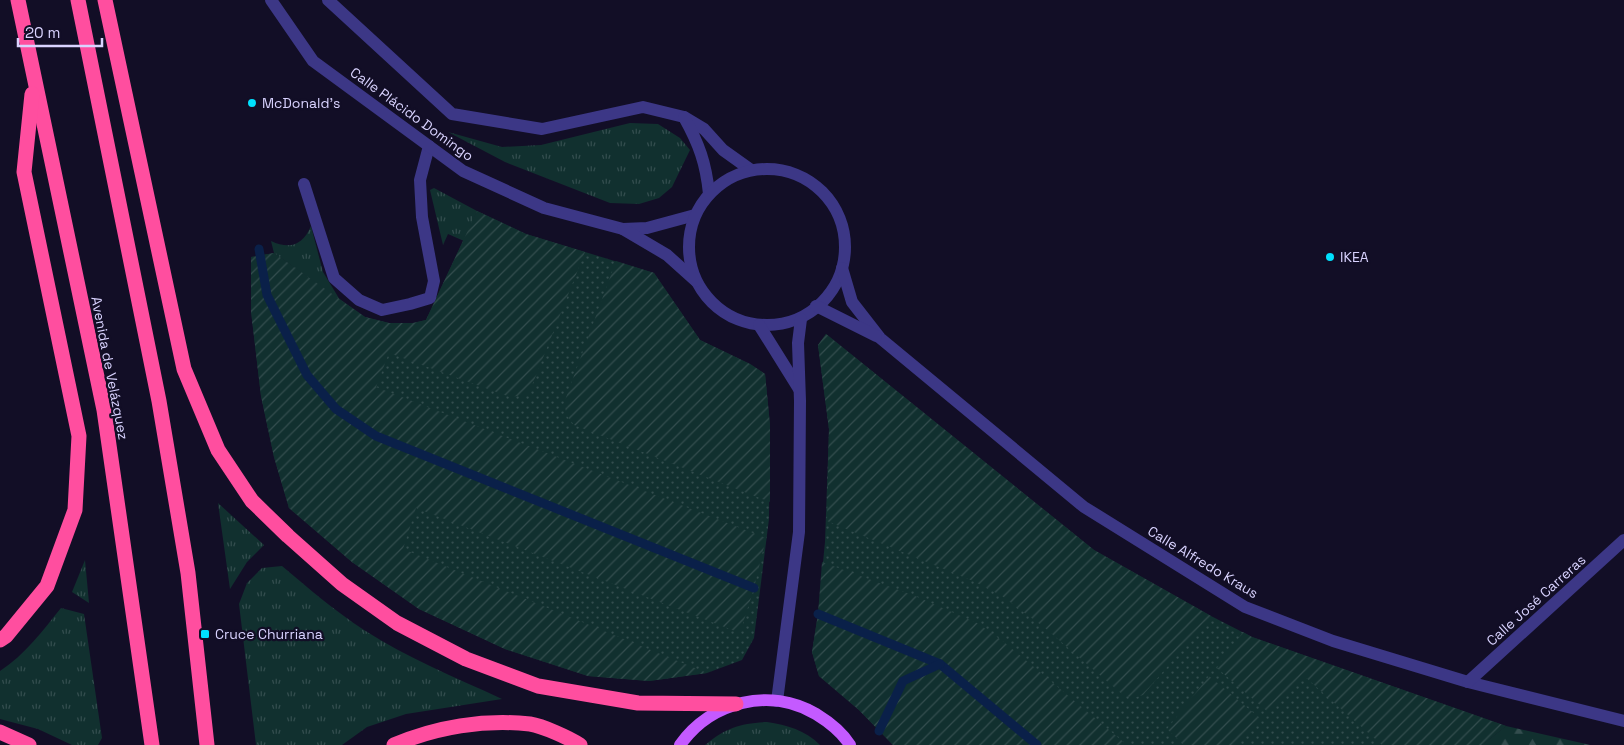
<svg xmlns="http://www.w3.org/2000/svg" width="1624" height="745" font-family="'Space Grotesk',sans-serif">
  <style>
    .grass { fill: url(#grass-tufts) }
    .forest { fill: url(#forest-firs) }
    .park { fill: url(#park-dots) }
    .garden { fill: url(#garden-furrows) }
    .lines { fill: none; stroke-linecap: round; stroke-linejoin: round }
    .stream { stroke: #0a2049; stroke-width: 9 }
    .service { stroke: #3c3786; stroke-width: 12 }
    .minor { stroke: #3c3786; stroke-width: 12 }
    .primary { stroke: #c45aff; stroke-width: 12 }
    .motorway { stroke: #ff4e9f; stroke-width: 15 }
    .poi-dot { fill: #00e0fe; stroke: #120e26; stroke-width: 2 }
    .labels { text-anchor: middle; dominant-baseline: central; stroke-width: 4.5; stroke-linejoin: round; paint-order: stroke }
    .poi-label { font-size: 14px; fill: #d9d3ff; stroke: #120e26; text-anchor: start }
    .street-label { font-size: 14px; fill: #d9d3ff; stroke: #120e26 }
  </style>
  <defs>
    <pattern id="grass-tufts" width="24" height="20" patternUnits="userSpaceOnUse" patternTransform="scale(1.25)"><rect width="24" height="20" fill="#11302f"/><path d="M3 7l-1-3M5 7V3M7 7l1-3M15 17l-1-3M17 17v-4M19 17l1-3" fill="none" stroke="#334d4e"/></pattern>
    <pattern id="forest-firs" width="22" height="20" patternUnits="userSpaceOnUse" patternTransform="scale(1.25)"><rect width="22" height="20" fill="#11302f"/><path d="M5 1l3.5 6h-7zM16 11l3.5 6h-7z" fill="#334d4e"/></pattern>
    <pattern id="park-dots" width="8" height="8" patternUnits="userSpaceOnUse" patternTransform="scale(1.25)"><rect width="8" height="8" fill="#11302f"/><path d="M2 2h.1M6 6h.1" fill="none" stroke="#334d4e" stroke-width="1.8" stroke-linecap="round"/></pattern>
    <pattern id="garden-furrows" width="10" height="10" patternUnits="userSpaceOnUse" patternTransform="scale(1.25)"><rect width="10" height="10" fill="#11302f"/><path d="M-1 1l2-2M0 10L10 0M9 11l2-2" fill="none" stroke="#334d4e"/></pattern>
  </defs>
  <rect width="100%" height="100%" fill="#120e26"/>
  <g class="grass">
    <path d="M 630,123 L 658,124 L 680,138 L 690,150 L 672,187 L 659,198 L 639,204 L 610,203 L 505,162 L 448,132 L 502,147 L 541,145 Z"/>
    <path d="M 434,188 L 477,211 L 464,241 L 448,234 L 443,245 L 430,190 Z"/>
    <path d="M 311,226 L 323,272 L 340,300 L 274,253 L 271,241 C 290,250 303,245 311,226 Z"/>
    <path d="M 218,503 L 264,545 L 247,562 L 230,589 Z"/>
    <path d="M 85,560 L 89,603 L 72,592 Z"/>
    <path d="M 282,566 C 308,588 335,611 364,630 C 407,658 455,677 502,699 L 406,714 L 367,727 L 342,745 L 256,745 L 239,604 L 247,583 L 262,568 Z"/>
    <path d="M 61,608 L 84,614 L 102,738 L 98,745 L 72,745 L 38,729 L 0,719 L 0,671 C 25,655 43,630 61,608 Z"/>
    <path d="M 767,722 C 787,725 805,730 820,745 L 705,745 C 725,728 741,723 767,722 Z"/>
  </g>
  <path class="forest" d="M 1506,726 L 1586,744 L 1590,745 L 1482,745 Z"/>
  <g class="park">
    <path d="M 477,211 L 526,234 L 654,273 L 700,340 L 750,364 L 765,374 L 770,425 L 769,519 L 754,638 L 742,660 L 707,673 L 649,681 L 588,676 L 505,649 L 419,609 L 352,562 L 289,508 L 274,457 L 261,396 L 251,311 L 251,257 L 274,253 L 365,317 L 389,323 L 413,323 L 426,320 Z"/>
    <path d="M 826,334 L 1094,550 L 1211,616 L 1252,637 L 1506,726 L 1482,745 L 893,745 L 859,710 L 819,676 L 812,652 L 818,614 L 825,542 L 829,429 L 818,345 Z"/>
  </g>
  <g class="garden">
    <path d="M 477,211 L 526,234 L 585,252 L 531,388 L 524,395 L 510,397 L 389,353 L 376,387 L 766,538 L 754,588 L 740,633 L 416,508 L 403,549 L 707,673 L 649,681 L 588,676 L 505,649 L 419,609 L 352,562 L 289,508 L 274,457 L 261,396 L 251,311 L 251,257 L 274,253 L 365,317 L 389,323 L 413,323 L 426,320 Z"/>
    <path d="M 616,261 L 654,273 L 700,340 L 750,364 L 765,374 L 770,425 L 770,502 L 574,425 L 567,416 L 564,403 Z"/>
    <path d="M 826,334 L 1094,550 L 1211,616 L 1143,695 L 1133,698 L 1123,695 L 1045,628 L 1002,596 L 973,581 L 827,521 L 829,429 L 818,345 Z"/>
    <path d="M 822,562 L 915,596 L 977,623 L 1004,642 L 1127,745 L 893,745 L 859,710 L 819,676 L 812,652 L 818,614 Z"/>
    <path d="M 1243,632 L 1252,637 L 1506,726 L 1482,745 L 1382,745 L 1304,676 L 1269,713 L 1217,668 Z"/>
    <path d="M 1209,676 L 1262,720 L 1236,745 L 1184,745 L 1167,729 Z"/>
  </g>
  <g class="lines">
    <g class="stream">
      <path d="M 259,249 L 267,295 L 307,375 L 336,409 L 376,436 L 754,588"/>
      <path d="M 818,614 L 940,664 L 1037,745"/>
      <path d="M 879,731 L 903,681 L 940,664"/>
    </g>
    <g class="service">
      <path d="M 328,0 L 452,114 L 542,129 L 643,107 L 684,117 L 704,129 L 723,150 L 751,170"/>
      <path d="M 684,117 C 699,144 706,163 709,194"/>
      <path d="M 304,184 L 334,278 L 359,300 L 382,310 L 410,304 L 430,298 L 434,281 L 422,217 L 420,180 L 429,146"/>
    </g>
    <g class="minor">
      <path d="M 271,0 L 313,61 L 463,171 L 544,208 L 623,229 L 647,228 L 695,215"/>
      <circle cx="767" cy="247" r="78"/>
      <path d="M 623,229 L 667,255 L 696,281"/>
      <path d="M 842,268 L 852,302 L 880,338 L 1084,507 L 1245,607 L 1333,641 L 1468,682 L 1624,721"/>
      <path d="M 816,306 L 876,336"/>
      <path d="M 759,325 L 799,389"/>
      <path d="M 1468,682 L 1624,540"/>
      <path d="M 777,701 L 799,532 L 800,401 L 798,343 L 801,319"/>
    </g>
    <path class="primary" d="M 680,745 C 711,701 770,687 816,714 C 829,722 842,732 850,745"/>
    <g class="motorway">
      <path d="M 18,0 L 104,410 L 152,745"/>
      <path d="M 78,0 L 159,401 L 188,573 L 207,745"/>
      <path d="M 105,0 L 184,369 L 218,450 L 252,501 L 288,536 L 342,584 L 397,623 L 466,659 L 538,686 L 638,703 L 736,704"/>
      <path d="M 0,640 L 6,636 L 47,586 L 75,510 L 79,436 L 24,172 L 32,94"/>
      <path d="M 0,732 L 29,745"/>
      <path d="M 394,745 C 436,727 484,719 530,724 C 543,726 569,738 580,745"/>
    </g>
  </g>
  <g class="poi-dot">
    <circle cx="252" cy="103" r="5"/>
    <circle cx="1330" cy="257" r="5"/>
    <rect x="200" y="629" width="10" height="10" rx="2.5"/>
  </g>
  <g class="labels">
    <g class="poi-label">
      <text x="262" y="103">McDonald's</text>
      <text x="1340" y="257">IKEA</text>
      <text x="215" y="634">Cruce Churriana</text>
    </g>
    <g class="street-label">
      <text transform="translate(412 114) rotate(36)">Calle Plácido Domingo</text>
      <text transform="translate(110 368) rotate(79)">Avenida de Velázquez</text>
      <text transform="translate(1203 562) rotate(31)">Calle Alfredo Kraus</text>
      <text transform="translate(1536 600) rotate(-42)">Calle José Carreras</text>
    </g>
  </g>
  <path d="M18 38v8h84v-8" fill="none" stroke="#d9d3ff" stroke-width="2.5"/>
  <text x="25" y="38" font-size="15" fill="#d9d3ff" stroke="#120e26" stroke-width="4" paint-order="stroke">20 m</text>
</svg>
